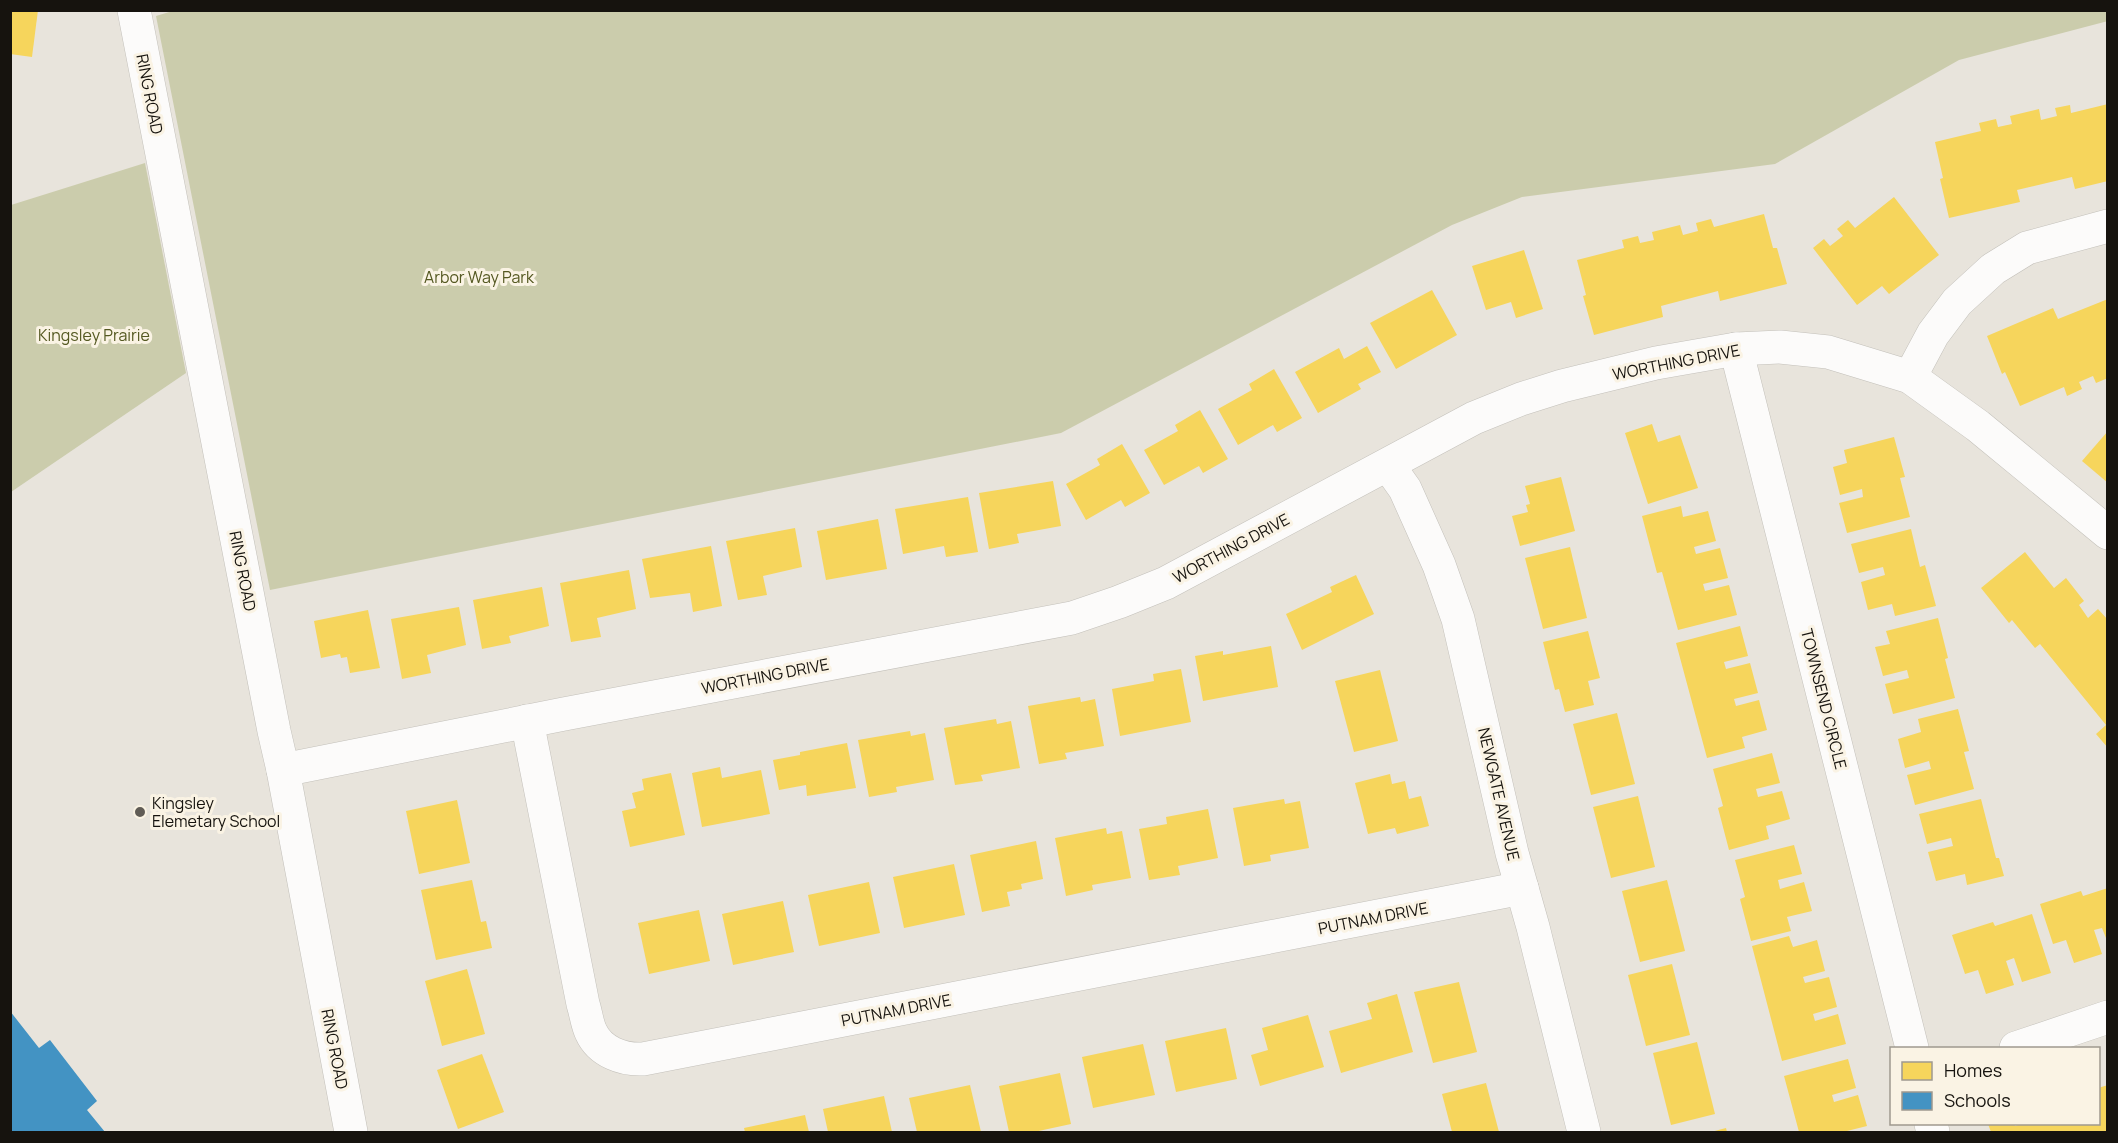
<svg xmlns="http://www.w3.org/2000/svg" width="2118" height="1143" font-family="Manrope,sans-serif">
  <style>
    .green { fill: #cbccac }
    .homes { fill: #f6d55c }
    .schools { fill: #4393c3 }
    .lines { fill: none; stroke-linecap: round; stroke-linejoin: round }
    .street-casing { stroke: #c3c0ba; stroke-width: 34 }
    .street { stroke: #fcfbfa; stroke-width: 33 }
    .poi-dot { fill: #605c56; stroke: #faf3e4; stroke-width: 2 }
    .labels { text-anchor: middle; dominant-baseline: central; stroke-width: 6; stroke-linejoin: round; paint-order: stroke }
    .street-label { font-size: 16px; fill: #16130e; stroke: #faf3e4 }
    .park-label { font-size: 16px; fill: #545821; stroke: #faf3e4 }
    .poi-label { font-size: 16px; fill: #16130e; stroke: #faf3e4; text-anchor: start }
  </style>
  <rect width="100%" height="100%" fill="#e8e4dc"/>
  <g class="green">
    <path d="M 176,10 L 2107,10 L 2108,21 L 1959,60 L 1775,164 L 1522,197 L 1452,225 L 1061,433 L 270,590 L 156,16 Z"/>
    <path d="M 145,163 L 186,373 L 11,492 L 11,205 Z"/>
  </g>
  <g class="homes">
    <path d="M 10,10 L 38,10 L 32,57 L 10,54 Z"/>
    <path d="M 2108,104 L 2108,181 L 2075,189 L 2072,177 L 2017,190 L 2020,202 L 1949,218 L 1940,179 L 1943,178 L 1935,142 L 1981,131 L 1979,123 L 1996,119 L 1998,127 L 2012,124 L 2010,116 L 2039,109 L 2041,120 L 2057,116 L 2055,108 L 2070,105 L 2071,113 Z"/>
    <path d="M 1894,197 L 1939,255 L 1889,294 L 1882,286 L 1857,305 L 1813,248 L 1824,239 L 1830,246 L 1843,236 L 1837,229 L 1848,220 L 1855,228 Z"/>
    <path d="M 1764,214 L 1773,248 L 1777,248 L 1787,284 L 1720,301 L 1718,291 L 1661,306 L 1663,317 L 1594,335 L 1583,296 L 1586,295 L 1577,260 L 1624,248 L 1622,240 L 1638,236 L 1640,243 L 1654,240 L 1652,232 L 1680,225 L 1683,235 L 1698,231 L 1696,223 L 1711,219 L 1714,227 Z"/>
    <path d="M 1524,250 L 1543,309 L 1516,318 L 1511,302 L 1486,310 L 1472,266 Z"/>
    <path d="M 1432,290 L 1457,335 L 1396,369 L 1370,323 Z"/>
    <path d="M 2108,299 L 2108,378 L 2096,383 L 2093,376 L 2079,382 L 2082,389 L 2067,396 L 2064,387 L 2020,406 L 2005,372 L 2002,374 L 1987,336 L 2053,308 L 2058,319 Z"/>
    <path d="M 1367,346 L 1381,372 L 1358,384 L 1361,389 L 1318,413 L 1295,372 L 1339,348 L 1344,359 Z"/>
    <path d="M 1274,369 L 1302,418 L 1277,432 L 1273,425 L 1238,445 L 1218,409 L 1252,390 L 1249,384 Z"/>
    <path d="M 1200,410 L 1228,459 L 1203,473 L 1199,466 L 1164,485 L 1144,450 L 1178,431 L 1175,425 Z"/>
    <path d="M 1652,424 L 1658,442 L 1680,435 L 1698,488 L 1648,504 L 1625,433 Z"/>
    <path d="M 2108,431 L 2108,483 L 2082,461 Z"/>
    <path d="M 1894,437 L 1905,477 L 1900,478 L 1910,517 L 1847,533 L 1839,503 L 1863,497 L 1862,489 L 1840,495 L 1833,467 L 1847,463 L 1844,450 Z"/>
    <path d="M 1122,444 L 1150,493 L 1125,507 L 1121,500 L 1086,520 L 1066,484 L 1100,465 L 1097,459 Z"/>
    <path d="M 1561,477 L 1575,531 L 1520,546 L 1512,516 L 1528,512 L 1526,505 L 1530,504 L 1525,486 Z"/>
    <path d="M 1053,481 L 1061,526 L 1017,534 L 1019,543 L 989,549 L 979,493 Z"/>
    <path d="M 968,497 L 978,552 L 946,557 L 944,546 L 903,554 L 895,509 Z"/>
    <path d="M 1681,506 L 1683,517 L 1708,511 L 1716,541 L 1694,547 L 1696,554 L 1720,548 L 1728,578 L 1703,584 L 1705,591 L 1729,585 L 1737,615 L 1678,630 L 1662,572 L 1657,573 L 1642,516 Z"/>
    <path d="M 878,519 L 887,569 L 826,580 L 817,531 Z"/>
    <path d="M 795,528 L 802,567 L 763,576 L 767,595 L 738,600 L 726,541 Z"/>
    <path d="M 1911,529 L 1920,567 L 1925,565 L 1936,606 L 1895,616 L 1892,604 L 1868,610 L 1861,582 L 1885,575 L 1883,567 L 1859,573 L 1851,544 Z"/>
    <path d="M 711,546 L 722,606 L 693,612 L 690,593 L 650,598 L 642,559 Z"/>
    <path d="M 1570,547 L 1587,618 L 1543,629 L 1525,558 Z"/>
    <path d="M 2025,552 L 2054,588 L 2066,578 L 2084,601 L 2079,605 L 2088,618 L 2098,609 L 2108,620 L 2108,748 L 2096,734 L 2106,725 L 2040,644 L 2035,648 L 2012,620 L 2009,623 L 1981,588 Z"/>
    <path d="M 629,570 L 636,609 L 597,618 L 601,637 L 571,642 L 560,583 Z"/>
    <path d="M 1356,575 L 1374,614 L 1302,650 L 1286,614 L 1332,592 L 1330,587 Z"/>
    <path d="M 542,587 L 549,626 L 509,636 L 511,643 L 482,649 L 473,600 Z"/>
    <path d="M 459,607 L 466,645 L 427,655 L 431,673 L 402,679 L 391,619 Z"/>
    <path d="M 368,610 L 380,668 L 350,673 L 347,657 L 341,658 L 340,654 L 321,658 L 314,621 Z"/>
    <path d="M 1938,618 L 1948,658 L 1945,659 L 1955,698 L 1893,714 L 1885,684 L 1909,678 L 1907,670 L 1883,676 L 1875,647 L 1890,644 L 1886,631 Z"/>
    <path d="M 1740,626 L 1748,656 L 1724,662 L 1726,669 L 1750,663 L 1758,693 L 1734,699 L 1736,706 L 1759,700 L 1767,730 L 1742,737 L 1745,748 L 1707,758 L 1676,643 Z"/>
    <path d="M 1588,631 L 1600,678 L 1588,681 L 1594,705 L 1565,712 L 1559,689 L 1555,690 L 1543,642 Z"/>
    <path d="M 1271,646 L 1278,687 L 1203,701 L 1195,656 L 1223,651 L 1223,655 Z"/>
    <path d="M 1181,669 L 1191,722 L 1120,736 L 1112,689 L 1154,681 L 1153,674 Z"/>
    <path d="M 1380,670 L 1398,741 L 1354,752 L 1335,681 Z"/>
    <path d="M 1080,697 L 1081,702 L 1095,699 L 1104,746 L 1065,753 L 1067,759 L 1039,764 L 1028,706 Z"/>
    <path d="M 1958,709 L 1969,751 L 1964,752 L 1974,789 L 1915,805 L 1907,775 L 1931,769 L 1929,761 L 1905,768 L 1898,739 L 1921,732 L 1918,719 Z"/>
    <path d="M 1617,713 L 1635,784 L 1591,795 L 1573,724 Z"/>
    <path d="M 996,719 L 997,724 L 1011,721 L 1020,768 L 981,775 L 983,781 L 955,785 L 944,728 Z"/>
    <path d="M 910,731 L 911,736 L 925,733 L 934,780 L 896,787 L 897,792 L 869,797 L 858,740 Z"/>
    <path d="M 847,743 L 856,788 L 807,796 L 806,785 L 779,790 L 773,760 L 800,755 L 800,752 Z"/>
    <path d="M 1772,753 L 1780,783 L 1756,789 L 1758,797 L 1782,791 L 1790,819 L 1766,826 L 1769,839 L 1729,850 L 1718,808 L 1723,806 L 1713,769 Z"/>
    <path d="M 720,767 L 722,778 L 761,770 L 770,814 L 702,827 L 692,773 Z"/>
    <path d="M 671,773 L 685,835 L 630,847 L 622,811 L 636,808 L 632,793 L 644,790 L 642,779 Z"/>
    <path d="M 1390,774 L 1392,784 L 1405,781 L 1409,799 L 1421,796 L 1429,826 L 1397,834 L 1395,828 L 1368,834 L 1355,783 Z"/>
    <path d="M 1638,796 L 1655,867 L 1611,878 L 1593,807 Z"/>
    <path d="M 1284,799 L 1285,804 L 1300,801 L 1309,848 L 1270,855 L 1271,861 L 1244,866 L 1233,808 Z"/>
    <path d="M 1981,799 L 1996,858 L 1999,858 L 2004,876 L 1967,885 L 1965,874 L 1936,881 L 1928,852 L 1953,846 L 1951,838 L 1927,844 L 1919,814 Z"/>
    <path d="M 457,800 L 470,863 L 419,874 L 406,811 Z"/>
    <path d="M 1208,809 L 1218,858 L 1178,866 L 1180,875 L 1149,880 L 1139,829 L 1167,824 L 1166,817 Z"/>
    <path d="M 1106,828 L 1107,834 L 1122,831 L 1131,878 L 1092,885 L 1093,890 L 1066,896 L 1055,838 Z"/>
    <path d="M 1036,841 L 1043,879 L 1021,884 L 1022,889 L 1007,892 L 1010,906 L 982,912 L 970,855 Z"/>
    <path d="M 1794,845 L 1802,874 L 1778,880 L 1780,889 L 1804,882 L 1812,911 L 1787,917 L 1791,931 L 1751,941 L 1740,899 L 1745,897 L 1735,860 Z"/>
    <path d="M 954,864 L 965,915 L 904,928 L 893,877 Z"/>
    <path d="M 472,880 L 481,922 L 486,921 L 492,948 L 436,960 L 421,890 Z"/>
    <path d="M 1667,880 L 1685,951 L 1640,962 L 1622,891 Z"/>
    <path d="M 869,882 L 880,933 L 819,946 L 808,895 Z"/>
    <path d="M 2108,888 L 2108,943 L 2102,928 L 2094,930 L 2102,954 L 2074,963 L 2066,940 L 2053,944 L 2040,904 L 2081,891 L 2083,896 Z"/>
    <path d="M 783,901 L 794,952 L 733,965 L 722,914 Z"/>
    <path d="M 699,910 L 710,961 L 649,974 L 638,923 Z"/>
    <path d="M 2032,914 L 2051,973 L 2022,982 L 2014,958 L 2006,961 L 2014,985 L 1986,994 L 1978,970 L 1965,974 L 1952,935 L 1993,922 L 1995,926 Z"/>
    <path d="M 1789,936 L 1793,947 L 1817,940 L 1825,971 L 1803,977 L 1805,983 L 1829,977 L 1837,1007 L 1813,1014 L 1815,1021 L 1838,1014 L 1846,1044 L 1782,1061 L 1752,946 Z"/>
    <path d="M 1672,964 L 1690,1035 L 1646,1046 L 1628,975 Z"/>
    <path d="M 467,969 L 485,1034 L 442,1046 L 425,981 Z"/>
    <path d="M 1459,982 L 1477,1052 L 1433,1063 L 1414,992 Z"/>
    <path d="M 1397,994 L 1413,1052 L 1341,1073 L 1329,1031 L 1372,1019 L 1367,1003 Z"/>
    <path d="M 1308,1015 L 1324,1067 L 1260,1086 L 1251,1055 L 1268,1050 L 1262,1028 Z"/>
    <path d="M 1226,1028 L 1237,1079 L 1176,1092 L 1165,1041 Z"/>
    <path d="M 1697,1042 L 1715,1114 L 1671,1125 L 1653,1053 Z"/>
    <path d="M 1143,1044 L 1155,1095 L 1093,1108 L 1082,1057 Z"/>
    <path d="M 482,1054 L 504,1112 L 458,1129 L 437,1070 Z"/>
    <path d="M 1848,1059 L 1856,1088 L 1832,1095 L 1834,1102 L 1858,1095 L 1867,1126 L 1843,1132 L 1799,1132 L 1784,1076 Z"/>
    <path d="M 1060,1073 L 1071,1124 L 1034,1132 L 1009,1132 L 999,1086 Z"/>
    <path d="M 1486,1083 L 1499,1132 L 1452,1132 L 1442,1094 Z"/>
    <path d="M 970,1085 L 981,1132 L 917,1132 L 909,1098 Z"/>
    <path d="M 2108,1085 L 2108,1132 L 1991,1132 L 1988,1124 L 2014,1124 L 2015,1126 L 2021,1124 L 2098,1124 L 2098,1088 Z"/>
    <path d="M 884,1096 L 892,1132 L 828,1132 L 823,1109 Z"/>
    <path d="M 805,1115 L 809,1132 L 745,1132 L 744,1128 Z"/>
    <path d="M 1726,1128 L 1727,1132 L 1711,1132 Z"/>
  </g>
  <path class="schools" d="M 10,1011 L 39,1048 L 50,1040 L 97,1101 L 87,1110 L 105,1132 L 10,1132 Z"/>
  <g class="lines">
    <defs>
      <g id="street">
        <path d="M 134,10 L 274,731 L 283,770 L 351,1132"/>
        <path d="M 1736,349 L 1912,1048"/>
        <path d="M 1910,377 L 1933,334 L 1957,302 L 1993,269 L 2027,248 L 2108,226"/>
        <path d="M 1388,465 L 1405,489 L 1439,565 L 1458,619 L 1512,853 L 1533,927 L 1584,1132"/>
        <path d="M 527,721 L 583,1004 C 586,1013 587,1024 591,1032 C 600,1052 623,1060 643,1059 L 1522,888"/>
        <path d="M 283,770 L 564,714 L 1072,618 L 1119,602 L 1166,583 L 1474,418 L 1521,399 L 1562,386 L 1656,363 L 1736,349 L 1780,347 L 1828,352 L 1910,377 L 1978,426 L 2108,533"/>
        <path d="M 2016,1048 L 2108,1017"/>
        <path d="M 1931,1124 L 1933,1132"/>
      </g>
    </defs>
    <use href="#street" class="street-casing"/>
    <use href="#street" class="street"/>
  </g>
  <circle class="poi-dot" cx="140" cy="812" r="6"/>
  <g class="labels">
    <g class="street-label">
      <text transform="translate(150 94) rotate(79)">RING ROAD</text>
      <text transform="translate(1676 362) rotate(-11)">WORTHING DRIVE</text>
      <text transform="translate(1231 548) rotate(-28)">WORTHING DRIVE</text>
      <text transform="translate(243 571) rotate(79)">RING ROAD</text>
      <text transform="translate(765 676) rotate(-11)">WORTHING DRIVE</text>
      <text transform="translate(1824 699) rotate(76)">TOWNSEND CIRCLE</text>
      <text transform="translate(1499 794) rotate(77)">NEWGATE AVENUE</text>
      <text transform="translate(1373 918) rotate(-11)">PUTNAM DRIVE</text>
      <text transform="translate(896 1010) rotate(-11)">PUTNAM DRIVE</text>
      <text transform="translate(335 1049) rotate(79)">RING ROAD</text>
    </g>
    <g class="park-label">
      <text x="479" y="277">Arbor Way Park</text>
      <text x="94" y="335">Kingsley Prairie</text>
    </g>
    <g class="poi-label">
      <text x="152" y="803">Kingsley<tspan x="152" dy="18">Elemetary School</tspan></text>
    </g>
  </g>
  <rect width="2118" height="1143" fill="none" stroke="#16130e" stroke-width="24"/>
  <rect x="1890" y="1047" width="210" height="78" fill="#faf3e4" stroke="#9f998e" stroke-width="1.5"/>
  <rect x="1902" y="1062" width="30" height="18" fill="#f6d55c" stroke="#9f998e" stroke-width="1.5"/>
  <text x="1944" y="1077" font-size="18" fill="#16130e">Homes</text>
  <rect x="1902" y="1092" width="30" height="18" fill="#4393c3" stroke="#9f998e" stroke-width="1.5"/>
  <text x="1944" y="1107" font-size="18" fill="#16130e">Schools</text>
</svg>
